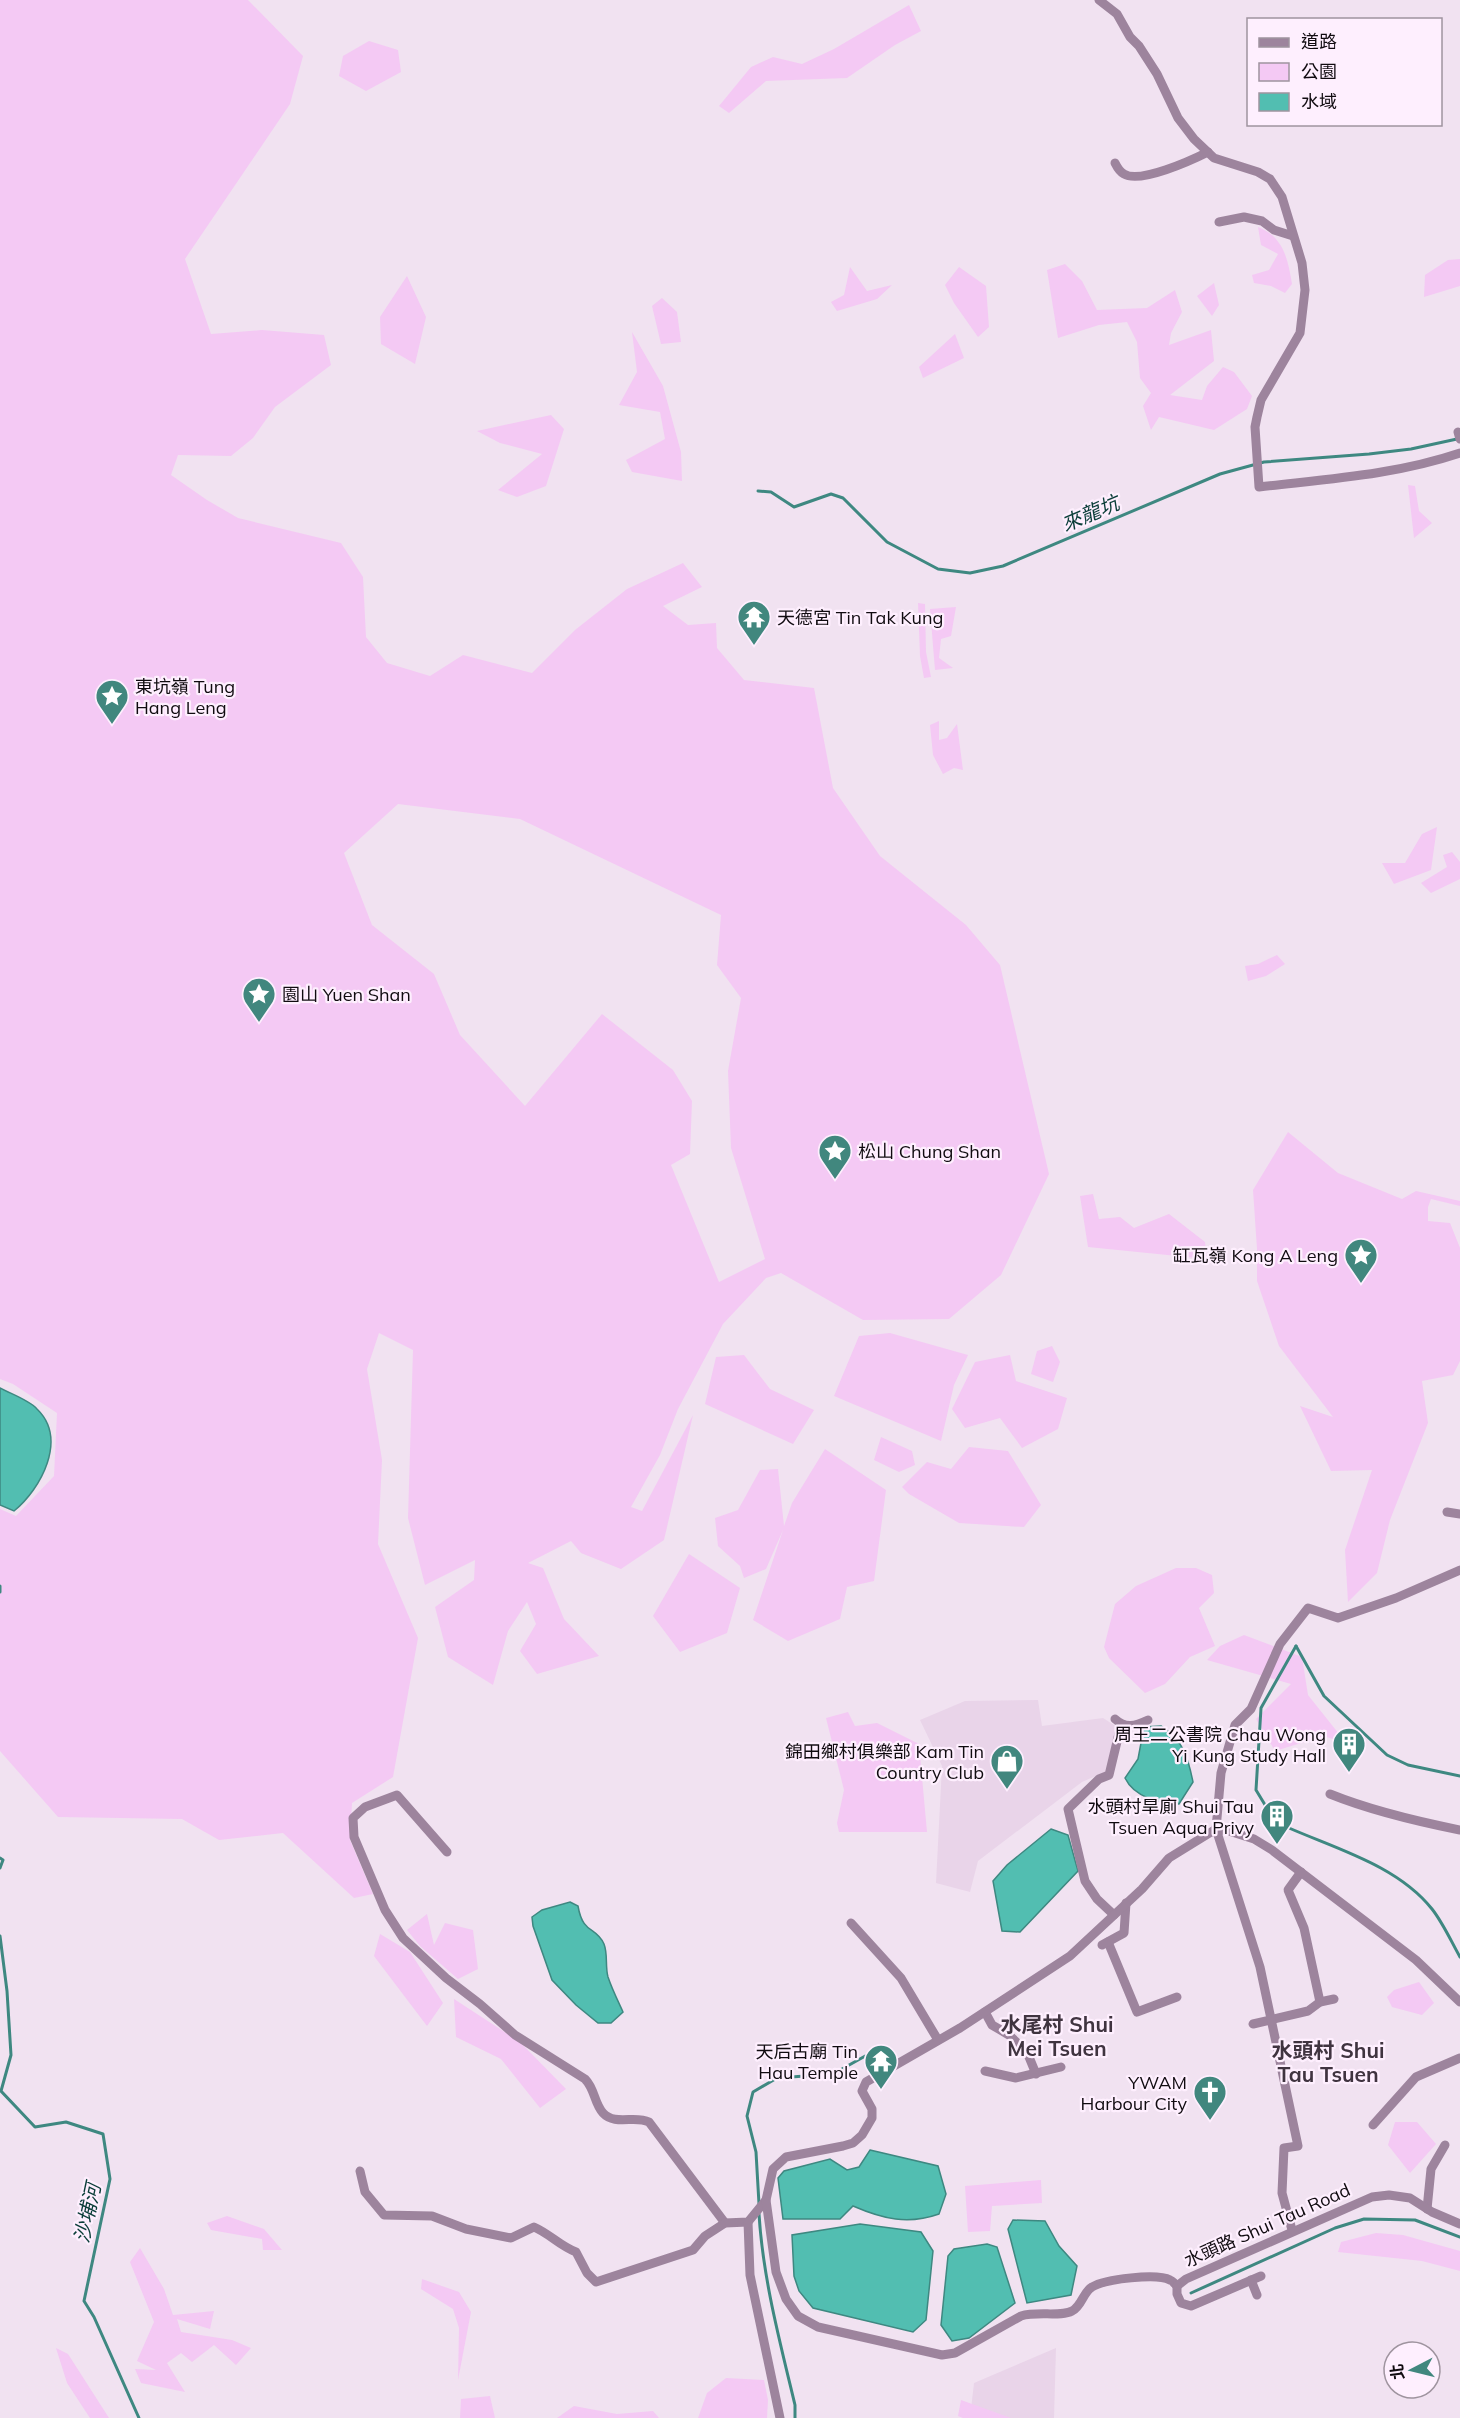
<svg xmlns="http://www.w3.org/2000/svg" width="1460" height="2418" font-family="Mulish,'Noto Sans TC',sans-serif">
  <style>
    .built { fill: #e9d4e9 }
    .green { fill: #f4c9f4; fill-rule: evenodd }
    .water { fill: #52beb1; stroke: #3e8881; stroke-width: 1.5 }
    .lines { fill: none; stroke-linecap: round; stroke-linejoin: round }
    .stream { stroke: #3e8881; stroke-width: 3 }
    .street { stroke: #9d849d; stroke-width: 9 }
    .labels { text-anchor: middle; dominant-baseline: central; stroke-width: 4.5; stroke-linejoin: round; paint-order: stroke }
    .poi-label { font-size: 18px; fill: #100b10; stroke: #feeffe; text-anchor: end }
    .street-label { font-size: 18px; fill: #100b10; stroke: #feeffe }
    .water-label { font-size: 20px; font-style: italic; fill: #0a3d38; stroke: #feeffe }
    .quarter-label { font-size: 21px; font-weight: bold; fill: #403440; stroke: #feeffe }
  </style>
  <rect width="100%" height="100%" fill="#f1e2f1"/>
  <g class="built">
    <path d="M 1038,1700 L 1042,1726 L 1103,1718 L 1117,1727 L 1105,1772 L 1082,1782 L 978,1861 L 970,1892 L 936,1883 L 942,1766 L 920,1720 L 965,1701 Z"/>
    <path d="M 1056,2348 L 1054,2418 L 970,2418 L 974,2383 Z"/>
  </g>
  <g class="green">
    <path d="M 0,0 L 248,0 L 303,56 L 290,104 L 185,259 L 211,334 L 262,330 L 324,335 L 331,365 L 275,407 L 253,438 L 231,456 L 178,455 L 171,475 L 207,500 L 238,518 L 341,543 L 363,577 L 366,637 L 387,663 L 430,676 L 463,655 L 532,673 L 575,630 L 627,589 L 683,563 L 702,587 L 663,606 L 688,625 L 716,623 L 717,648 L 744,680 L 814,688 L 833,788 L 880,856 L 966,925 L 1000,965 L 1049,1174 L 1001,1275 L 949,1319 L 863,1320 L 781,1273 L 766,1278 L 723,1324 L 678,1409 L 660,1455 L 631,1507 L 642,1511 L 693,1415 L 664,1540 L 621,1569 L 581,1553 L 571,1541 L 528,1563 L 543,1568 L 564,1619 L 599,1656 L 537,1674 L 520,1651 L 536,1624 L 527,1602 L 508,1631 L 493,1685 L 448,1657 L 435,1607 L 474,1580 L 475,1560 L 425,1585 L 408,1518 L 413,1350 L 379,1333 L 367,1369 L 382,1460 L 378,1544 L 418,1638 L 393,1777 L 352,1803 L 350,1840 L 373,1894 L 354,1898 L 283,1833 L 219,1840 L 182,1819 L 58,1817 L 0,1751 L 0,1509 L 16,1516 L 54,1476 L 57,1413 L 13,1384 L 0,1379 ZM 398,804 L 520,819 L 721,915 L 717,965 L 741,998 L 728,1071 L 731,1148 L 765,1259 L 719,1282 L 671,1165 L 690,1154 L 692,1101 L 673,1070 L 602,1014 L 525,1106 L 460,1035 L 434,974 L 372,925 L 344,853 Z"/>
    <path d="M 909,5 L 921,31 L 895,45 L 847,78 L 766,81 L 729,113 L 719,106 L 751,67 L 773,57 L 802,64 L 834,49 Z"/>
    <path d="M 369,41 L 398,50 L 401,72 L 366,91 L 339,76 L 343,56 Z"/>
    <path d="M 1258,227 C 1284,237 1288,260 1292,284 L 1285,293 L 1271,286 L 1254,283 L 1252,275 L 1269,270 L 1278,254 L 1261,245 Z"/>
    <path d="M 1460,259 L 1460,286 L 1424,297 L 1425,275 L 1448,260 Z"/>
    <path d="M 1065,264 L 1082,281 L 1097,310 L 1147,308 L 1175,290 L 1182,312 L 1171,333 L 1169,345 L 1211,330 L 1214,361 L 1170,395 L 1202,400 L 1207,386 L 1223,367 L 1234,372 L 1252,396 L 1247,409 L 1214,430 L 1159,417 L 1151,430 L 1143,406 L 1151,393 L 1140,378 L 1137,342 L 1127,322 L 1099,325 L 1058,338 L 1047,270 Z"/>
    <path d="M 850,267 L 867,291 L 892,285 L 877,299 L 837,311 L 831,302 L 844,295 Z"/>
    <path d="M 959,267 L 986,286 L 989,327 L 978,337 L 954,303 L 945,285 Z"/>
    <path d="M 407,276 L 426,317 L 415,364 L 381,344 L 380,317 Z"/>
    <path d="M 1214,283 L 1219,305 L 1212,316 L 1197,296 Z"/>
    <path d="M 662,298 L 677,312 L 681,342 L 661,344 L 652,306 Z"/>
    <path d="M 632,332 L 663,386 L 681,452 L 682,481 L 632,472 L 626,460 L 665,439 L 660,412 L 619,405 L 637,372 Z"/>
    <path d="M 955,334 L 964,358 L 923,378 L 919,367 Z"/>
    <path d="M 551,415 L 564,429 L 546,486 L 517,497 L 498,490 L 542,454 L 500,443 L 477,431 Z"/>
    <path d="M 1408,485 L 1415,486 L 1419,511 L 1432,523 L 1414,538 Z"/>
    <path d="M 918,603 L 925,604 L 926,652 L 931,677 L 924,678 L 920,656 Z"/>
    <path d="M 956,607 L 951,636 L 941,639 L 939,658 L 953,668 L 935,670 L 930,609 Z"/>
    <path d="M 939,721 L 939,740 L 947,738 L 957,724 L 963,770 L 954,768 L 943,774 L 933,755 L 930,725 Z"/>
    <path d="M 1437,827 L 1431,870 L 1394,884 L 1382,863 L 1405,863 L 1422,834 Z"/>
    <path d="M 1452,852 L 1460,862 L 1460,879 L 1431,893 L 1421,883 L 1447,867 L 1443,855 Z"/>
    <path d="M 1277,955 L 1285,964 L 1266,976 L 1248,981 L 1245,966 L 1258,964 Z"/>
    <path d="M 1288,1132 L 1338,1173 L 1402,1199 L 1416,1191 L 1460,1201 L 1460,1206 L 1431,1199 L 1428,1207 L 1428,1221 L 1450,1223 L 1460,1248 L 1460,1361 L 1453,1375 L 1422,1381 L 1428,1423 L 1390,1520 L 1377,1573 L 1348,1602 L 1345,1550 L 1372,1470 L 1331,1471 L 1300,1406 L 1333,1417 L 1279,1346 L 1257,1281 L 1257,1249 L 1253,1190 Z"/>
    <path d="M 1093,1194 L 1099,1219 L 1120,1217 L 1134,1228 L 1169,1214 L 1205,1242 L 1207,1259 L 1088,1247 L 1080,1196 Z"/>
    <path d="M 890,1333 L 968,1355 L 954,1385 L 941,1441 L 834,1396 L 859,1336 Z"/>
    <path d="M 1052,1346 L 1060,1362 L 1053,1382 L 1031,1374 L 1037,1351 Z"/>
    <path d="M 744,1355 L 770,1389 L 814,1410 L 793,1444 L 705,1404 L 716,1357 Z"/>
    <path d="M 1010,1355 L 1016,1381 L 1067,1398 L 1058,1429 L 1022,1448 L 1000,1418 L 965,1428 L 952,1409 L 975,1362 Z"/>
    <path d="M 881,1437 L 912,1451 L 915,1465 L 899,1472 L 874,1460 Z"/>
    <path d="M 969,1447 L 1008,1451 L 1041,1505 L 1024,1527 L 959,1523 L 909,1494 L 902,1487 L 927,1462 L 951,1469 Z"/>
    <path d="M 825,1449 L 886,1490 L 874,1581 L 847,1587 L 840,1619 L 788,1641 L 753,1620 L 783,1530 L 766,1569 L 744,1578 L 740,1566 L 718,1546 L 715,1518 L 738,1510 L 760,1470 L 778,1469 L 784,1526 L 792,1503 Z"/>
    <path d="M 689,1554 L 740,1588 L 727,1633 L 680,1652 L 653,1616 Z"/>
    <path d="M 1176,1568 L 1196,1568 L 1212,1575 L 1214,1593 L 1199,1608 L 1215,1646 L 1190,1657 L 1165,1684 L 1145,1693 L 1109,1658 L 1104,1647 L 1115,1604 L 1136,1586 Z"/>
    <path d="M 1244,1635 L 1302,1657 L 1308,1695 L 1347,1744 L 1324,1736 L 1275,1751 L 1256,1719 L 1291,1684 L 1207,1660 L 1220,1646 Z"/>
    <path d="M 848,1712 L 855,1726 L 877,1723 L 919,1744 L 927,1832 L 839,1832 L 837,1823 L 844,1790 L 826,1718 Z"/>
    <path d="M 427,1914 L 434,1945 L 445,1923 L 473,1930 L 478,1969 L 458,1979 L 420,1946 L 407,1930 Z"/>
    <path d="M 380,1934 L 410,1952 L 443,2003 L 427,2026 L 374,1956 Z"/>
    <path d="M 1419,1982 L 1434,2003 L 1422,2015 L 1392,2007 L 1387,1997 L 1394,1990 Z"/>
    <path d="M 454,1999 L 520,2042 L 566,2089 L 540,2108 L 501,2059 L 456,2037 Z"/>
    <path d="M 1395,2122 L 1417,2122 L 1436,2144 L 1410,2173 L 1388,2145 Z"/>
    <path d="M 1041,2180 L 1042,2203 L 992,2206 L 990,2231 L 968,2232 L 965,2186 Z"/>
    <path d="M 227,2216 L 264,2229 L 282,2250 L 263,2250 L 262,2239 L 211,2230 L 207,2223 Z"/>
    <path d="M 1376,2233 L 1403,2235 L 1460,2251 L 1460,2271 L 1422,2261 L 1338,2252 L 1341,2242 Z"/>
    <path d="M 140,2248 L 164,2289 L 173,2315 L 214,2311 L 210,2329 L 177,2319 L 181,2332 L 232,2340 L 251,2348 L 236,2365 L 214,2345 L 192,2362 L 181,2353 L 167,2363 L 185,2392 L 141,2383 L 135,2369 L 156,2370 L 137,2361 L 154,2322 L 130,2262 Z"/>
    <path d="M 422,2279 L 459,2292 L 471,2312 L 458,2380 L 459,2328 L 453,2309 L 421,2289 Z"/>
    <path d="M 56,2348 L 68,2354 L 109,2418 L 90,2418 L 67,2383 Z"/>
    <path d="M 726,2378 L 764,2380 L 768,2400 L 767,2418 L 698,2418 L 707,2393 Z"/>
    <path d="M 490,2396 L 495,2418 L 460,2418 L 461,2399 Z"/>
    <path d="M 961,2400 L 1011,2418 L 963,2418 L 958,2416 Z"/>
    <path d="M 574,2406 L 617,2414 L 653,2411 L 659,2418 L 557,2418 Z"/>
  </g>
  <g class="water">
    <path d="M 0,1388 C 11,1394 29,1400 37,1409 C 68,1439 41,1489 14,1511 L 0,1505 Z"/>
    <path d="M 1161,1726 C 1183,1740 1188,1757 1193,1782 L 1179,1804 C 1160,1804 1134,1797 1125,1778 L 1138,1759 L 1144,1727 Z"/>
    <path d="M 1051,1829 L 1068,1835 L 1078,1871 L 1020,1932 L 1002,1931 L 993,1881 L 1007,1865 Z"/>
    <path d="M 570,1902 L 578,1906 C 583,1935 596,1926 604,1944 C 608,1954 605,1966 608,1977 C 612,1989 618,2001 623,2012 L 611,2023 L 598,2023 L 576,2005 L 552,1980 L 533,1926 L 532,1917 L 542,1910 Z"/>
    <path d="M 870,2150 L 938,2166 L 946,2194 L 939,2214 C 908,2225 883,2219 853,2206 L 840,2219 L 783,2219 L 778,2178 L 784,2171 L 830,2159 L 847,2170 L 859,2167 Z"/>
    <path d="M 1013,2220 L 1045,2221 L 1059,2246 L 1077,2266 L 1071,2295 L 1027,2303 L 1008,2229 Z"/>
    <path d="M 860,2224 L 921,2232 L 933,2251 L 926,2320 L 913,2332 L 813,2308 L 799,2291 L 794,2276 L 792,2235 Z"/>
    <path d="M 987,2244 L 997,2247 L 1015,2303 L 969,2338 L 952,2341 L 941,2325 L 948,2256 L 954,2249 Z"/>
  </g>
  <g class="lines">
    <g class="stream">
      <path d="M 758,491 L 771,492 L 794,507 L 831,494 L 843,498 L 887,542 L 938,569 L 970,573 L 1003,566 L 1220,474 L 1264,462 L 1369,454 L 1411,449 L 1457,439"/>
      <path d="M 0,1586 L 0,1592"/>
      <path d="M 1296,1646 L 1261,1708 L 1256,1790 L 1273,1818 L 1289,1828 C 1337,1849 1398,1866 1432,1909 C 1443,1923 1451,1941 1460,1957"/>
      <path d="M 1296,1646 L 1324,1696 L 1387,1755 L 1408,1765 L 1460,1776"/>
      <path d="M 0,1858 L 3,1860 L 0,1868"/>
      <path d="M 0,1936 L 7,1991 L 11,2055 L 1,2091 L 35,2127 L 66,2122 L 103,2134 L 110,2179 L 84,2301 L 94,2317 L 139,2418"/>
      <path d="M 759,2204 L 756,2152 L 747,2116 L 753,2092 L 777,2078 L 833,2074 L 876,2050"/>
      <path d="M 759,2214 C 763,2279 780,2342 795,2405 L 795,2418"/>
      <path d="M 1191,2293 L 1335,2228 L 1364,2219 L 1415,2220 L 1460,2237"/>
    </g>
    <g class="street">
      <path d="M 1099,0 L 1117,14 L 1130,37 L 1139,46 L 1157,74 L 1178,118 L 1194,139 L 1214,158 L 1258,172 L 1270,179 L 1282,197 L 1302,263 L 1305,290 L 1300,333 L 1261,400 L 1257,417 L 1255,427 L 1259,487 C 1327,479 1395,475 1460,453"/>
      <path d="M 1115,163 C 1117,167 1120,172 1124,174 C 1140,184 1192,160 1208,152"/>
      <path d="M 1219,222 L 1244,217 L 1262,221 L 1274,230 L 1293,236"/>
      <path d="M 1458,432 L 1460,439"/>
      <path d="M 1447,1512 L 1460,1514"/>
      <path d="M 1115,1719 C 1126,1729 1135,1726 1148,1720"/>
      <path d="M 1330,1794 C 1372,1811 1415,1821 1460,1830"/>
      <path d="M 447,1852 L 397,1795 L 365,1807 L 353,1818 L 354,1837 L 385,1910 L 403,1938 L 446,1978 L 480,2004 L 515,2035 L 585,2079 C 595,2089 594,2103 603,2113 C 615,2126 635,2115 649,2122 L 725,2223"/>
      <path d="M 1301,1872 L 1288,1890 L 1304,1928 L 1320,2002"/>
      <path d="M 1114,1915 L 1097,1899 L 1085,1881 L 1068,1809 L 1099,1779 L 1109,1775 L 1121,1725"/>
      <path d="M 851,1923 L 901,1978 L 938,2040"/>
      <path d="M 1108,1942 L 1137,2012 L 1177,1997"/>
      <path d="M 1102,1945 L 1124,1933 L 1126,1903"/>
      <path d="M 985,2012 L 992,2025 L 1009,2035 L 1027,2052 L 1036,2074"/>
      <path d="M 1253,2024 L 1308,2011 L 1320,2002 L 1334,1999"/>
      <path d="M 985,2071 L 1016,2078 L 1061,2067"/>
      <path d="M 1373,2125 L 1416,2077 L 1460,2058"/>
      <path d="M 360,2171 L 365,2192 L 384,2215 L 432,2216 L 466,2229 L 511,2238 L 534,2227 C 550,2234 560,2246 576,2252 L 587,2273 L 596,2282 L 693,2250 L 705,2236 L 725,2223 L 748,2222 L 766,2200"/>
      <path d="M 1427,2209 L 1431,2169 L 1445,2145"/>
      <path d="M 748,2222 L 750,2275 L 780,2418"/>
      <path d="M 1292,2230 L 1282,2193 L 1284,2148 L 1298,2146 L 1260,1967 L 1216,1829 L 1221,1773 L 1235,1725 L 1251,1709 L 1280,1644 L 1308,1608 L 1338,1618 L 1396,1598 L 1460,1570"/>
      <path d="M 1251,2280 L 1257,2295"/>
      <path d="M 1177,2286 C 1176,2285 1172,2280 1170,2280 C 1157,2273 1105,2279 1092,2287 C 1083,2292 1082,2306 1072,2311 C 1061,2317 1037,2311 1021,2316 L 955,2353 L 942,2355 L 818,2327 L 798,2316 L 786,2299 L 776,2272 L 766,2200 L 773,2169 L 786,2157 L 843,2146 L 853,2143 L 862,2135 L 872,2118 L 872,2109 L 862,2091 L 866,2082 L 960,2028 L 1070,1956 L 1142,1889 L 1169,1858 L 1216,1829 L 1229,1831 L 1254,1839 L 1272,1850 L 1416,1960 L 1460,2002"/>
      <path d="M 1177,2286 L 1186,2279 L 1372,2197 L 1389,2195 L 1410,2198 L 1432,2212 L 1460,2224"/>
      <path d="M 1177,2286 L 1177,2294 L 1181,2303 L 1191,2306 L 1261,2276"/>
    </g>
  </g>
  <defs>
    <symbol id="temple-pin" viewBox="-11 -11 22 30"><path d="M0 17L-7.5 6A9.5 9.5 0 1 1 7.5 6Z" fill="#41877e" stroke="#feeffe"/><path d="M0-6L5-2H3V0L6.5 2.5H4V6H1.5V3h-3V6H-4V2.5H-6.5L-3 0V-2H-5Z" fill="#fff"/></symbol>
    <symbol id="sight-pin" viewBox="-11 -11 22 30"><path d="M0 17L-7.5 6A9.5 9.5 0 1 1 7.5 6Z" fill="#41877e" stroke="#feeffe"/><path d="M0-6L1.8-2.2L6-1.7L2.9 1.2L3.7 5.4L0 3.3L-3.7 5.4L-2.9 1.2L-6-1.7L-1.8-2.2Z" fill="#fff"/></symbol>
    <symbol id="building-pin" viewBox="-11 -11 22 30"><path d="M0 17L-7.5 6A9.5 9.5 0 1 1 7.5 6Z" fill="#41877e" stroke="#feeffe"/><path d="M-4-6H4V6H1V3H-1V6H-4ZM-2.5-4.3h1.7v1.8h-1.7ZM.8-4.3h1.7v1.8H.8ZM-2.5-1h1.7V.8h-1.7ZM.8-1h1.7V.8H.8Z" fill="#fff"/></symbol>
    <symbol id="shop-pin" viewBox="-11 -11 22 30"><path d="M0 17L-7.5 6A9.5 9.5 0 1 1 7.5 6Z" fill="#41877e" stroke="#feeffe"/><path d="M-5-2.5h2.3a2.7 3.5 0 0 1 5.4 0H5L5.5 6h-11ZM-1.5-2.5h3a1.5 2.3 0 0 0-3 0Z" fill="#fff"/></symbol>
    <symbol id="church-pin" viewBox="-11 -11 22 30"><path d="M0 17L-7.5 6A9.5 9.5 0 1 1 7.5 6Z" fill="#41877e" stroke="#feeffe"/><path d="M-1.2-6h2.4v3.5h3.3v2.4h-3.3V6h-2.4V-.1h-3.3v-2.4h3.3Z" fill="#fff"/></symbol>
  </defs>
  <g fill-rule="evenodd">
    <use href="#temple-pin" x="735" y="598" width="38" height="52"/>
    <use href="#sight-pin" x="93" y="677" width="38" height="52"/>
    <use href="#sight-pin" x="240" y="975" width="38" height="52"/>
    <use href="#sight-pin" x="816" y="1132" width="38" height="52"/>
    <use href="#sight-pin" x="1342" y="1236" width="38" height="52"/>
    <use href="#building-pin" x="1330" y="1725" width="38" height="52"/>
    <use href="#shop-pin" x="988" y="1742" width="38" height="52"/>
    <use href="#building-pin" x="1258" y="1797" width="38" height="52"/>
    <use href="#temple-pin" x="862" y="2042" width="38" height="52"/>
    <use href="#church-pin" x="1191" y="2073" width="38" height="52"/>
  </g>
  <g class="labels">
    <g class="poi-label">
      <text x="777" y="617" text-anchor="start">天德宮 Tin Tak Kung</text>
      <text x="135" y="686" text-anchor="start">東坑嶺 Tung<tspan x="135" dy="21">Hang Leng</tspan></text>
      <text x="282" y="994" text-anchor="start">園山 Yuen Shan</text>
      <text x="858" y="1151" text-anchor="start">松山 Chung Shan</text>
      <text x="1338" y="1255">缸瓦嶺 Kong A Leng</text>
      <text x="1326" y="1734">周王二公書院 Chau Wong<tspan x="1326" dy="21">Yi Kung Study Hall</tspan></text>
      <text x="984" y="1751">錦田鄉村俱樂部 Kam Tin<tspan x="984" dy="21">Country Club</tspan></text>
      <text x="1254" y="1806">水頭村旱廁 Shui Tau<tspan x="1254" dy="21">Tsuen Aqua Privy</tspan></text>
      <text x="858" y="2051">天后古廟 Tin<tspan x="858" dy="21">Hau Temple</tspan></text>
      <text x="1187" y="2082">YWAM<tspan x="1187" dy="21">Harbour City</tspan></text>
    </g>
    <g class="street-label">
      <text transform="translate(1267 2225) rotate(-24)">水頭路 Shui Tau Road</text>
    </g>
    <g class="water-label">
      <text transform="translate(1090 513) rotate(-23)">來龍坑</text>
      <text transform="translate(87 2213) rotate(-78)">沙埔河</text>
    </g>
    <g class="quarter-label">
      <text x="1057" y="2024">水尾村 Shui<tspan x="1057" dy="24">Mei Tsuen</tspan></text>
      <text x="1328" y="2050">水頭村 Shui<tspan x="1328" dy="24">Tau Tsuen</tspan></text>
    </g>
  </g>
  <rect x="1247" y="18" width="195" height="108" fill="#feeffe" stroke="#9f949f" stroke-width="1.5"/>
  <rect x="1259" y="38" width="30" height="9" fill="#9d849d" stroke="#9f949f" stroke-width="1.5"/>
  <text x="1301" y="48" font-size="18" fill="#100b10">道路</text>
  <rect x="1259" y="63" width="30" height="18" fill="#f4c9f4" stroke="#9f949f" stroke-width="1.5"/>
  <text x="1301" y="78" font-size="18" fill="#100b10">公園</text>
  <rect x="1259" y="93" width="30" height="18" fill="#52beb1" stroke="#9f949f" stroke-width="1.5"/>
  <text x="1301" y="108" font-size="18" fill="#100b10">水域</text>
  <g transform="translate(1412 2370) rotate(263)"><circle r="28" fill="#feeffe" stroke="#9f949f" stroke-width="1.5"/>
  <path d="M0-4.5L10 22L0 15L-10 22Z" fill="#41877e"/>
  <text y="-9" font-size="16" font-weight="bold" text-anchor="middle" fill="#100b10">北</text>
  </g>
</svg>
